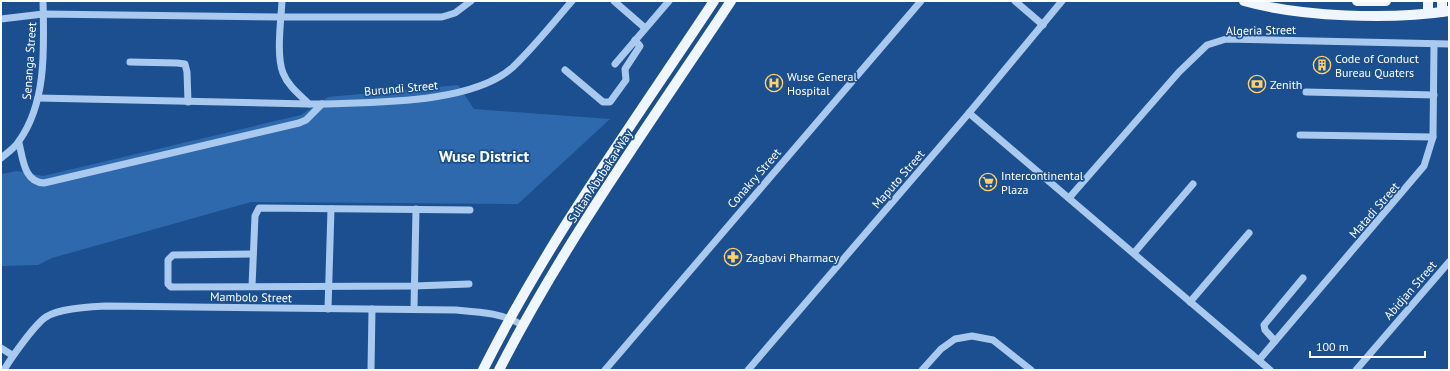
<svg xmlns="http://www.w3.org/2000/svg" width="1450" height="371" font-family="'PT Sans',sans-serif">
  <style>
    .green { fill: #2e69ad }
    .lines { fill: none; stroke-linecap: round; stroke-linejoin: round }
    .minor { stroke: #a9c9ee; stroke-width: 7 }
    .major { stroke: #f0f6ff; stroke-width: 10 }
    .labels { text-anchor: middle; dominant-baseline: central; stroke-width: 3.5; stroke-linejoin: round; paint-order: stroke }
    .street-label { font-size: 12px; fill: #fff; stroke: #1b4f8f }
    .poi-label { font-size: 12px; fill: #fff; stroke: #1b4f8f; text-anchor: start }
    .district-label { font-size: 16px; font-weight: bold; fill: #fff; stroke: #1b4f8f }
  </style>
  <rect width="100%" height="100%" fill="#1b4f8f"/>
  <path class="green" d="M 458,85 L 474,109 L 610,119 L 518,204 L 251,202 L 52,258 L 38,265 L 1,266 L 1,174 L 17,171 L 43,176 L 301,115 L 328,97 Z"/>
  <g class="lines">
    <g class="minor">
      <path d="M 282,1 C 281,21 276,55 283,73 C 288,86 300,95 309,104 L 322,104 C 376,102 472,104 513,67 C 534,47 553,23 572,1"/>
      <path d="M 614,1 L 645,28"/>
      <path d="M 1015,1 L 1043,25"/>
      <path d="M 1,19 L 43,14 L 281,17 L 442,17 L 455,13 L 471,1"/>
      <path d="M 130,62 L 177,63 L 185,64 L 187,72 L 188,102"/>
      <path d="M 615,64 L 669,1"/>
      <path d="M 565,70 L 603,102 L 610,102 L 626,80 L 625,69 L 640,46 L 635,40"/>
      <path d="M 1306,92 L 1434,95"/>
      <path d="M 38,98 L 309,104"/>
      <path d="M 969,113 L 1270,370"/>
      <path d="M 1300,135 L 1433,137"/>
      <path d="M 19,143 C 23,159 24,182 44,183 L 299,123 L 306,120 L 322,104"/>
      <path d="M 1,158 C 7,153 15,148 19,141 C 47,102 44,47 43,1"/>
      <path d="M 1069,198 L 1179,72 L 1207,45 L 1226,39 L 1449,44"/>
      <path d="M 1134,253 L 1193,184"/>
      <path d="M 253,254 L 173,255 L 168,260 L 168,284 L 171,287 L 414,286 L 469,284"/>
      <path d="M 252,286 L 255,216 L 259,208 L 470,210"/>
      <path d="M 1190,302 L 1249,233"/>
      <path d="M 328,309 L 331,209"/>
      <path d="M 414,309 L 416,209"/>
      <path d="M 1275,341 L 1265,330 L 1264,325 L 1303,278"/>
      <path d="M 1,348 L 12,355"/>
      <path d="M 1259,360 L 1424,166 L 1433,137 L 1434,44"/>
      <path d="M 4,370 C 11,358 35,324 46,317 C 59,308 90,307 106,306 L 456,310 C 480,312 502,313 522,325"/>
      <path d="M 371,370 L 372,309"/>
      <path d="M 605,370 L 921,1"/>
      <path d="M 748,370 L 969,113 L 1062,1"/>
      <path d="M 922,370 L 941,349 L 955,339 L 972,336 L 993,340 L 1031,370"/>
      <path d="M 1356,370 L 1449,262"/>
    </g>
    <g class="major">
      <path d="M 1244,1 C 1301,17 1390,20 1449,11"/>
      <path d="M 1357,1 L 1386,1"/>
      <path d="M 1442,1 L 1442,12"/>
      <path d="M 1428,13 L 1428,1"/>
      <path d="M 483,370 C 548,240 634,122 714,1"/>
      <path d="M 499,370 C 565,241 651,122 731,1"/>
    </g>
  </g>
  <defs>
    <symbol id="building-ring" viewBox="-11 -11 22 22"><circle r="9.5" fill="#1b4f8f" stroke="#ffd166" stroke-width="1.5"/><path d="M-4-6H4V6H1V3H-1V6H-4ZM-2.5-4.3h1.7v1.8h-1.7ZM.8-4.3h1.7v1.8H.8ZM-2.5-1h1.7V.8h-1.7ZM.8-1h1.7V.8H.8Z" fill="#ffd166"/></symbol>
    <symbol id="hospital-ring" viewBox="-11 -11 22 22"><circle r="9.5" fill="#1b4f8f" stroke="#ffd166" stroke-width="1.5"/><path d="M-5-5h3v3.5h4V-5h3V5h-3V1.5h-4V5h-3Z" fill="#ffd166"/></symbol>
    <symbol id="bank-ring" viewBox="-11 -11 22 22"><circle r="9.5" fill="#1b4f8f" stroke="#ffd166" stroke-width="1.5"/><path d="M-6-4H6V4H-6ZM0-2.3a2.3 2.3 0 1 0 0 4.6a2.3 2.3 0 1 0 0-4.6Z" fill="#ffd166"/></symbol>
    <symbol id="supermarket-ring" viewBox="-11 -11 22 22"><circle r="9.5" fill="#1b4f8f" stroke="#ffd166" stroke-width="1.5"/><path d="M-6-5.5h2.5l.6 2H6L4.5 2H-2.5L-4.4-4H-6ZM-1.5 3.2a1.3 1.3 0 1 0 .1 0ZM3 3.2a1.3 1.3 0 1 0 .1 0Z" fill="#ffd166"/></symbol>
    <symbol id="pharmacy-ring" viewBox="-11 -11 22 22"><circle r="9.5" fill="#1b4f8f" stroke="#ffd166" stroke-width="1.5"/><path d="M-2-6h4v4h4v4h-4v4h-4v-4h-4v-4h4Z" fill="#ffd166"/></symbol>
  </defs>
  <g fill-rule="evenodd">
    <use href="#building-ring" x="1312" y="55" width="20" height="20"/>
    <use href="#hospital-ring" x="764" y="73" width="20" height="20"/>
    <use href="#bank-ring" x="1247" y="74" width="20" height="20"/>
    <use href="#supermarket-ring" x="978" y="172" width="20" height="20"/>
    <use href="#pharmacy-ring" x="723" y="247" width="20" height="20"/>
  </g>
  <g class="labels">
    <g class="street-label">
      <text transform="translate(1261 30) rotate(-1)">Algeria Street</text>
      <text transform="translate(29 61) rotate(-86)">Senanga Street</text>
      <text transform="translate(401 88) rotate(-5)">Burundi Street</text>
      <text transform="translate(600 176) rotate(-57)">Sultan Abubakar Way</text>
      <text transform="translate(754 178) rotate(-49)">Conakry Street</text>
      <text transform="translate(898 179) rotate(-49)">Maputo Street</text>
      <text transform="translate(1374 210) rotate(-49)">Matadi Street</text>
      <text transform="translate(1410 290) rotate(-49)">Abidjan Street</text>
      <text transform="translate(251 297) rotate(1)">Mambolo Street</text>
    </g>
    <g class="poi-label">
      <text x="1335" y="58">Code of Conduct<tspan x="1335" dy="14">Bureau Quaters</tspan></text>
      <text x="787" y="76">Wuse General<tspan x="787" dy="14">Hospital</tspan></text>
      <text x="1270" y="84">Zenith</text>
      <text x="1001" y="175">Intercontinental<tspan x="1001" dy="14">Plaza</tspan></text>
      <text x="746" y="257">Zagbavi Pharmacy</text>
    </g>
    <g class="district-label">
      <text x="484" y="156">Wuse District</text>
    </g>
  </g>
  <rect width="1450" height="371" fill="none" stroke="#ffffff" stroke-width="4"/>
  <path d="M1310 351v6h115v-6" fill="none" stroke="#ffffff" stroke-width="2"/>
  <text x="1316" y="351" font-size="12" fill="#ffffff" stroke="#1b4f8f" stroke-width="3" paint-order="stroke">100 m</text>
</svg>
